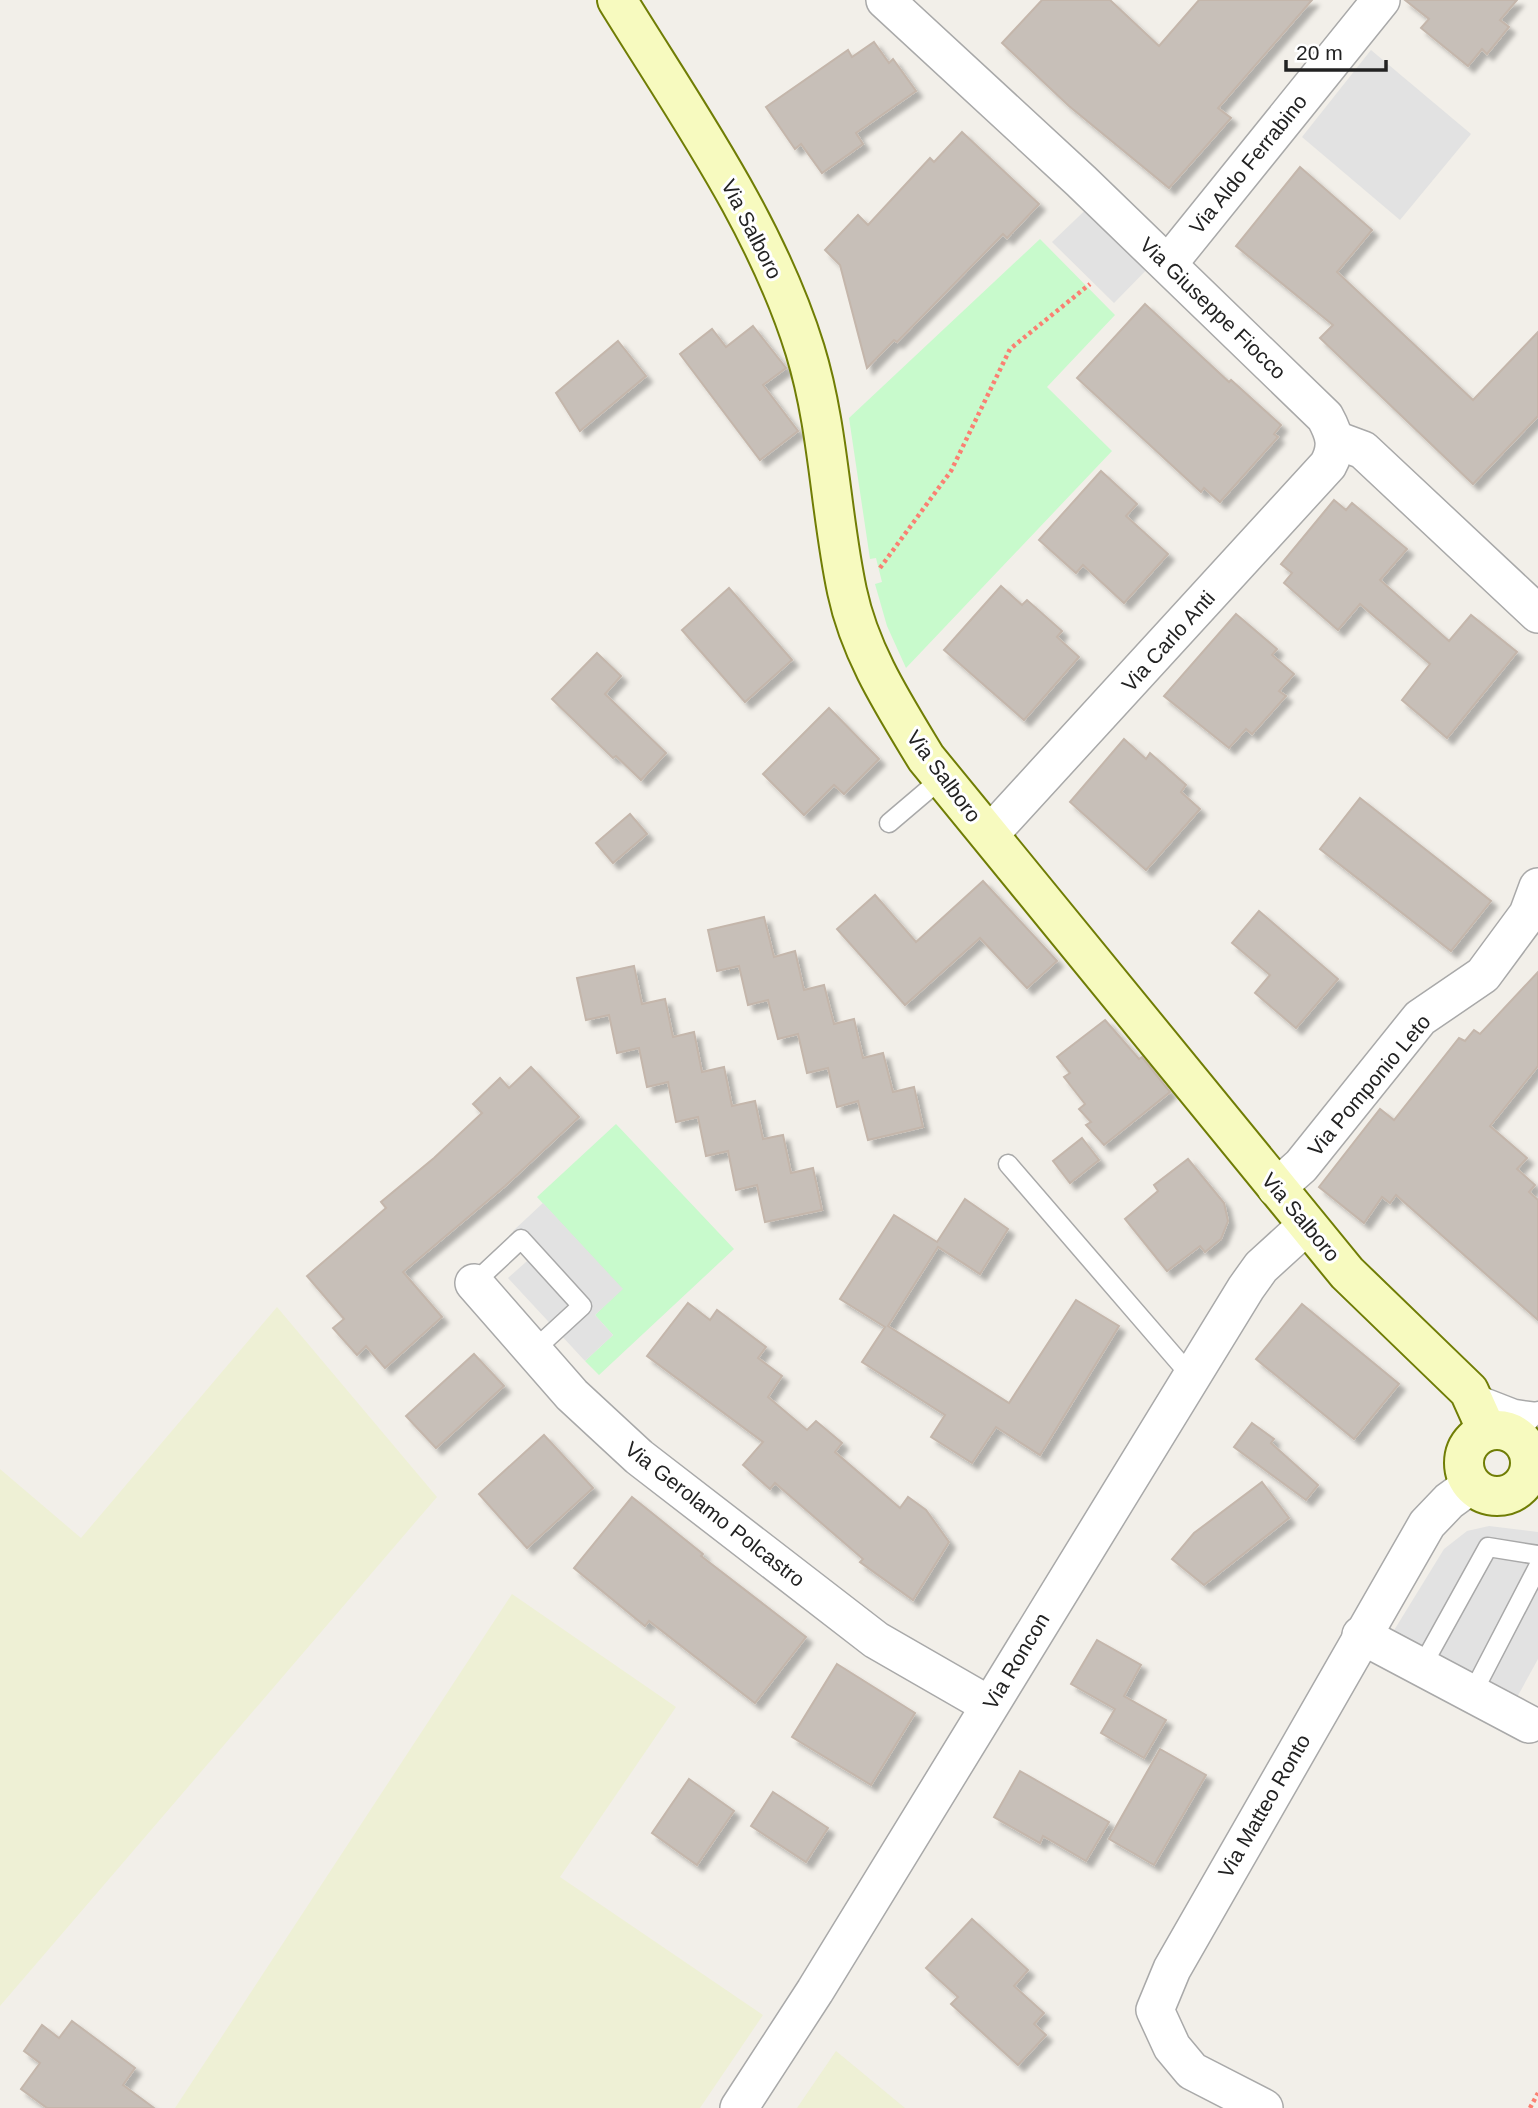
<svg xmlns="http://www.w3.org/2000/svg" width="1538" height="2108" font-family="Arial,sans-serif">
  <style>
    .farmland { fill: #eef0d5 }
    .park { fill: #c8facc }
    .parking { fill: #e2e2e2 }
    .building { fill: #c7bfb8; stroke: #c4b6ab; stroke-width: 2; filter: url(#shadow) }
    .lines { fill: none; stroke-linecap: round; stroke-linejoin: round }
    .lane-casing { stroke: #a9a9a9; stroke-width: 21 }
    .street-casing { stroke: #a9a9a9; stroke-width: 40 }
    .secondary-casing { stroke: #707d05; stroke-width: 42 }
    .path { stroke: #fa8072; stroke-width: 4.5; stroke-dasharray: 3.5 3.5; stroke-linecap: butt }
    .lane { stroke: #fff; stroke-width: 18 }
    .street { stroke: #fff; stroke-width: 37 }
    .secondary { stroke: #f7fabf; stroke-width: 38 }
    .labels { text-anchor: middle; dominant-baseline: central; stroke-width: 6; stroke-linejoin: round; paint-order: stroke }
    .street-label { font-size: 21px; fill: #222; stroke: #fff }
  </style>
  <defs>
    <filter id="shadow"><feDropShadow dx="6" dy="6" stdDeviation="2" flood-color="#0004"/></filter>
  </defs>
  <rect width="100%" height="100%" fill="#f2efe9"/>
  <g class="farmland">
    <path d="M 277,1307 L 437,1497 L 0,2006 L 0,1469 L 81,1538 Z"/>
    <path d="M 512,1594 L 676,1707 L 560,1877 L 763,2015 L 700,2108 L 175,2108 Z"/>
    <path d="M 836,2051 L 905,2108 L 797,2108 Z"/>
  </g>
  <g class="park">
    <path d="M 1040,239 L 1115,315 L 1047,387 L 1112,451 L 906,668 L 887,626 L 875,584 L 882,582 L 876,558 L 870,559 L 849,418 Z"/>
    <path d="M 616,1124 L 734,1249 L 599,1375 L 585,1361 L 613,1335 L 595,1315 L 622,1289 L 537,1197 Z"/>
  </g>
  <g class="parking">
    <path d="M 1371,50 L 1471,134 L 1400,220 L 1302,137 Z"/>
    <path d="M 1098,198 L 1160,256 L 1114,303 L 1052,242 Z"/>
    <path d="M 543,1203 L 623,1289 L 595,1315 L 613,1335 L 585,1361 L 508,1278 L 535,1254 L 513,1231 Z"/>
    <path d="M 1489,1526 L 1538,1532 L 1538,1659 L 1515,1701 L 1393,1632 L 1444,1549 L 1467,1531 Z"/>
  </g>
  <g class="building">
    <path d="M 1042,0 L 1110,0 L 1159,46 L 1199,0 L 1312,0 L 1218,108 L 1231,118 L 1169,188 L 1069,106 L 1002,43 Z"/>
    <path d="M 1405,0 L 1517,0 L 1500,20 L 1509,27 L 1487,54 L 1482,49 L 1468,66 L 1421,28 L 1429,19 Z"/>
    <path d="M 874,42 L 889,63 L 893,59 L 916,91 L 856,133 L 863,144 L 822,173 L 801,144 L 795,149 L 766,107 L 848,50 L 852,57 Z"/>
    <path d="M 962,132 L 1039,204 L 1007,238 L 1003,234 L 897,342 L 894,340 L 867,368 L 840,265 L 825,250 L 858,215 L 868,225 L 930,158 L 934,162 Z"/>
    <path d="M 1300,167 L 1372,230 L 1337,272 L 1473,400 L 1538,332 L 1538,416 L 1473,484 L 1320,338 L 1333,325 L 1236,246 Z"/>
    <path d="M 1145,304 L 1229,382 L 1231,380 L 1281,425 L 1274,434 L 1278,437 L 1220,502 L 1204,488 L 1201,492 L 1077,378 Z"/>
    <path d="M 753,326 L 786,368 L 763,385 L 798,431 L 760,460 L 680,354 L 712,329 L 726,347 Z"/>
    <path d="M 618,341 L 646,376 L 580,431 L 556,393 Z"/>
    <path d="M 1101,471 L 1137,504 L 1126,516 L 1168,554 L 1124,603 L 1083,565 L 1076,573 L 1039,540 Z"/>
    <path d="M 1334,500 L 1346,510 L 1352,503 L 1407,549 L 1380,580 L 1449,641 L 1471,615 L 1517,652 L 1447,738 L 1402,700 L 1430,664 L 1360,604 L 1338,630 L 1284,583 L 1292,573 L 1281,564 Z"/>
    <path d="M 1001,586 L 1022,605 L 1027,600 L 1062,631 L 1057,637 L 1079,657 L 1024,720 L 944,650 Z"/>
    <path d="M 729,588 L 792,660 L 745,702 L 682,630 Z"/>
    <path d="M 1236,614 L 1277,649 L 1272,655 L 1294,674 L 1279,691 L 1286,696 L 1252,734 L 1246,729 L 1229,748 L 1164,696 Z"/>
    <path d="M 597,653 L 621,676 L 605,694 L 666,753 L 641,780 L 616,756 L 613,758 L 552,699 Z"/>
    <path d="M 829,708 L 879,759 L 844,794 L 834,785 L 804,815 L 763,774 Z"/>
    <path d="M 1124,739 L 1146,759 L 1150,753 L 1186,785 L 1181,792 L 1200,809 L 1146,870 L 1070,802 Z"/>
    <path d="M 1360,798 L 1491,901 L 1451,951 L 1320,849 Z"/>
    <path d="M 630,814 L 647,834 L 613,863 L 596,843 Z"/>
    <path d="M 983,881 L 1057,961 L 1027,988 L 980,938 L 905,1005 L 837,929 L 875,895 L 916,942 Z"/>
    <path d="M 1259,911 L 1338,979 L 1296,1028 L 1255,993 L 1270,975 L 1232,943 Z"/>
    <path d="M 764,917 L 774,957 L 795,951 L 804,990 L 824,985 L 834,1024 L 854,1019 L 863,1058 L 883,1053 L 893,1092 L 914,1087 L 923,1127 L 868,1140 L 858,1101 L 837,1107 L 828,1068 L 807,1073 L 798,1034 L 778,1039 L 768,1000 L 748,1005 L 739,966 L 717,971 L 708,930 Z"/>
    <path d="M 634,966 L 642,1004 L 665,999 L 673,1037 L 694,1032 L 702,1072 L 724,1067 L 732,1106 L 755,1101 L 763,1139 L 783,1135 L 791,1173 L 813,1168 L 822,1210 L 765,1222 L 757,1185 L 736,1190 L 728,1151 L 706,1156 L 698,1117 L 676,1122 L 668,1082 L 647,1087 L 639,1048 L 617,1053 L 609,1015 L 586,1020 L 577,978 Z"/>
    <path d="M 1538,972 L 1538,1066 L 1490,1126 L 1527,1158 L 1517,1169 L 1535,1185 L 1529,1192 L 1538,1200 L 1538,1320 L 1396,1195 L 1390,1203 L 1382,1197 L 1364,1223 L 1319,1187 L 1380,1109 L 1394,1120 L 1459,1038 L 1465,1041 L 1474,1030 L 1480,1034 Z"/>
    <path d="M 1105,1020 L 1139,1059 L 1142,1057 L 1170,1092 L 1104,1145 L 1086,1125 L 1091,1122 L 1079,1109 L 1085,1104 L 1064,1077 L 1070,1073 L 1057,1057 Z"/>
    <path d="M 531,1067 L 579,1117 L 505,1186 L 403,1272 L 442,1317 L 385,1368 L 366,1346 L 357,1355 L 333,1328 L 344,1319 L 307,1276 L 386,1208 L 381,1202 L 434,1158 L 482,1113 L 473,1104 L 500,1078 L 509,1088 Z"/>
    <path d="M 1082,1138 L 1099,1160 L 1070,1183 L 1053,1161 Z"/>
    <path d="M 1188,1159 L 1224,1203 L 1228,1221 L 1221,1239 L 1205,1252 L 1200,1246 L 1167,1271 L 1125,1219 L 1158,1191 L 1154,1185 Z"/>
    <path d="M 965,1199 L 1008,1229 L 980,1274 L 938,1247 L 888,1326 L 1009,1403 L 1076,1300 L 1119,1326 L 1040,1455 L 996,1427 L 972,1463 L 931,1437 L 945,1415 L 862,1362 L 885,1327 L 840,1299 L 894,1215 L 937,1242 Z"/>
    <path d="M 688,1303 L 710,1320 L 717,1310 L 766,1347 L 758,1358 L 782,1376 L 768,1397 L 807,1430 L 816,1421 L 842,1443 L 835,1452 L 900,1508 L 908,1497 L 926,1510 L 949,1542 L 913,1600 L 860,1562 L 863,1559 L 775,1483 L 770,1489 L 743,1465 L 763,1442 L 647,1356 Z"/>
    <path d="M 1302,1304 L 1399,1384 L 1354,1439 L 1256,1359 Z"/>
    <path d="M 474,1354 L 504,1386 L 436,1448 L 406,1416 Z"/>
    <path d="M 1252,1423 L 1274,1439 L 1271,1443 L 1318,1485 L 1306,1500 L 1234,1447 Z"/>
    <path d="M 544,1435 L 593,1488 L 527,1548 L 479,1494 Z"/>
    <path d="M 1262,1482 L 1289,1518 L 1204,1585 L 1172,1559 L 1194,1533 Z"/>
    <path d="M 632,1497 L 703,1554 L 701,1556 L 806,1637 L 755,1703 L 649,1621 L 645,1626 L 574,1568 Z"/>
    <path d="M 1097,1640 L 1141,1665 L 1124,1696 L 1166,1720 L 1144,1758 L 1101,1733 L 1115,1709 L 1071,1684 Z"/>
    <path d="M 837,1664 L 915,1713 L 871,1785 L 792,1737 Z"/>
    <path d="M 1160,1749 L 1206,1775 L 1154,1865 L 1109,1839 Z"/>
    <path d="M 1020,1771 L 1109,1822 L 1086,1861 L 1043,1836 L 1040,1843 L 994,1817 Z"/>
    <path d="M 689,1779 L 734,1811 L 697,1865 L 652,1833 Z"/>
    <path d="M 773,1792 L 828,1828 L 806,1862 L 751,1826 Z"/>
    <path d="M 972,1919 L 1028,1970 L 1014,1986 L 1044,2013 L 1034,2024 L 1046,2035 L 1018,2065 L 951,2004 L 958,1997 L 926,1968 Z"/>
    <path d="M 72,2021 L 135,2068 L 123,2085 L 154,2108 L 47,2108 L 21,2089 L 40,2063 L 24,2051 L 42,2025 L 59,2038 Z"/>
  </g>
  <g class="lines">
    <defs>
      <g id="lane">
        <path d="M 889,823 L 942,778"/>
        <path d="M 1008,1164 L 1191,1376"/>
        <path d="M 474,1283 L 521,1239 L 582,1306 L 533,1351"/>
        <path d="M 1474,1393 L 1515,1409 L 1537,1412"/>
        <path d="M 1516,1436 L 1538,1411"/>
        <path d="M 1421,1668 L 1488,1547 L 1538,1555"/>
        <path d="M 1472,1694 L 1538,1567"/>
      </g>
      <g id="street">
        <path d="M 885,0 L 1081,181 L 1325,417 C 1335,435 1338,447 1328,465 L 989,835"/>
        <path d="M 1168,264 L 1381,0"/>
        <path d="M 1336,440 L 1363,450 L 1538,614"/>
        <path d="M 1276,1188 L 1301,1166 L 1420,1018 L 1483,975 L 1528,914 L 1538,887"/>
        <path d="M 474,1283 L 572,1395 L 639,1457 L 876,1640 L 989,1705"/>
        <path d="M 1361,1635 L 1529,1724"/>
        <path d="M 739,2108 L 815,1991 L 1246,1288 L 1261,1267 L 1307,1225"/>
        <path d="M 1264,2108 L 1192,2071 L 1172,2047 L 1155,2010 L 1172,1969 L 1427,1524 L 1449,1501 L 1471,1485"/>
      </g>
      <g id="secondary">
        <path d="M 617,0 C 686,112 766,224 805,350 C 829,428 830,511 847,591 C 860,653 894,705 926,758 L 1347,1273 L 1469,1391 L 1487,1431"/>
        <circle cx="1497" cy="1463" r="33"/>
      </g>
    </defs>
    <use href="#lane" class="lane-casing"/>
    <use href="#street" class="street-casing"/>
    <use href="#secondary" class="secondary-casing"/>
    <g class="path">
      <path d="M 880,568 L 951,471 L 1010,349 L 1090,284"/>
      <path d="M 1530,2108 L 1538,2093"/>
    </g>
    <use href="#lane" class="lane"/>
    <use href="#street" class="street"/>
    <use href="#secondary" class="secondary"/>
  </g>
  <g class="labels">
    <g class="street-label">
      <text transform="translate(1248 164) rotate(-51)">Via Aldo Ferrabino</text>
      <text transform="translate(752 229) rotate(63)">Via Salboro</text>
      <text transform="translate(1213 308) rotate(44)">Via Giuseppe Fiocco</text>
      <text transform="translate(1168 641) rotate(-48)">Via Carlo Anti</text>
      <text transform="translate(944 776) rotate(53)">Via Salboro</text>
      <text transform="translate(1369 1085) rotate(-50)">Via Pomponio Leto</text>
      <text transform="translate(1301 1217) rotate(50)">Via Salboro</text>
      <text transform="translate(715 1514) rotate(38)">Via Gerolamo Polcastro</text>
      <text transform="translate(1016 1661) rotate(-59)">Via Roncon</text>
      <text transform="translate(1264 1806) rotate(-60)">Via Matteo Ronto</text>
    </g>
  </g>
  <path d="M1286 60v10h100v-10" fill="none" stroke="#222222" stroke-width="3.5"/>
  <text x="1296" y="60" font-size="21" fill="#222222" stroke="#ffffff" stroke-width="5" paint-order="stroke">20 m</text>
</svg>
